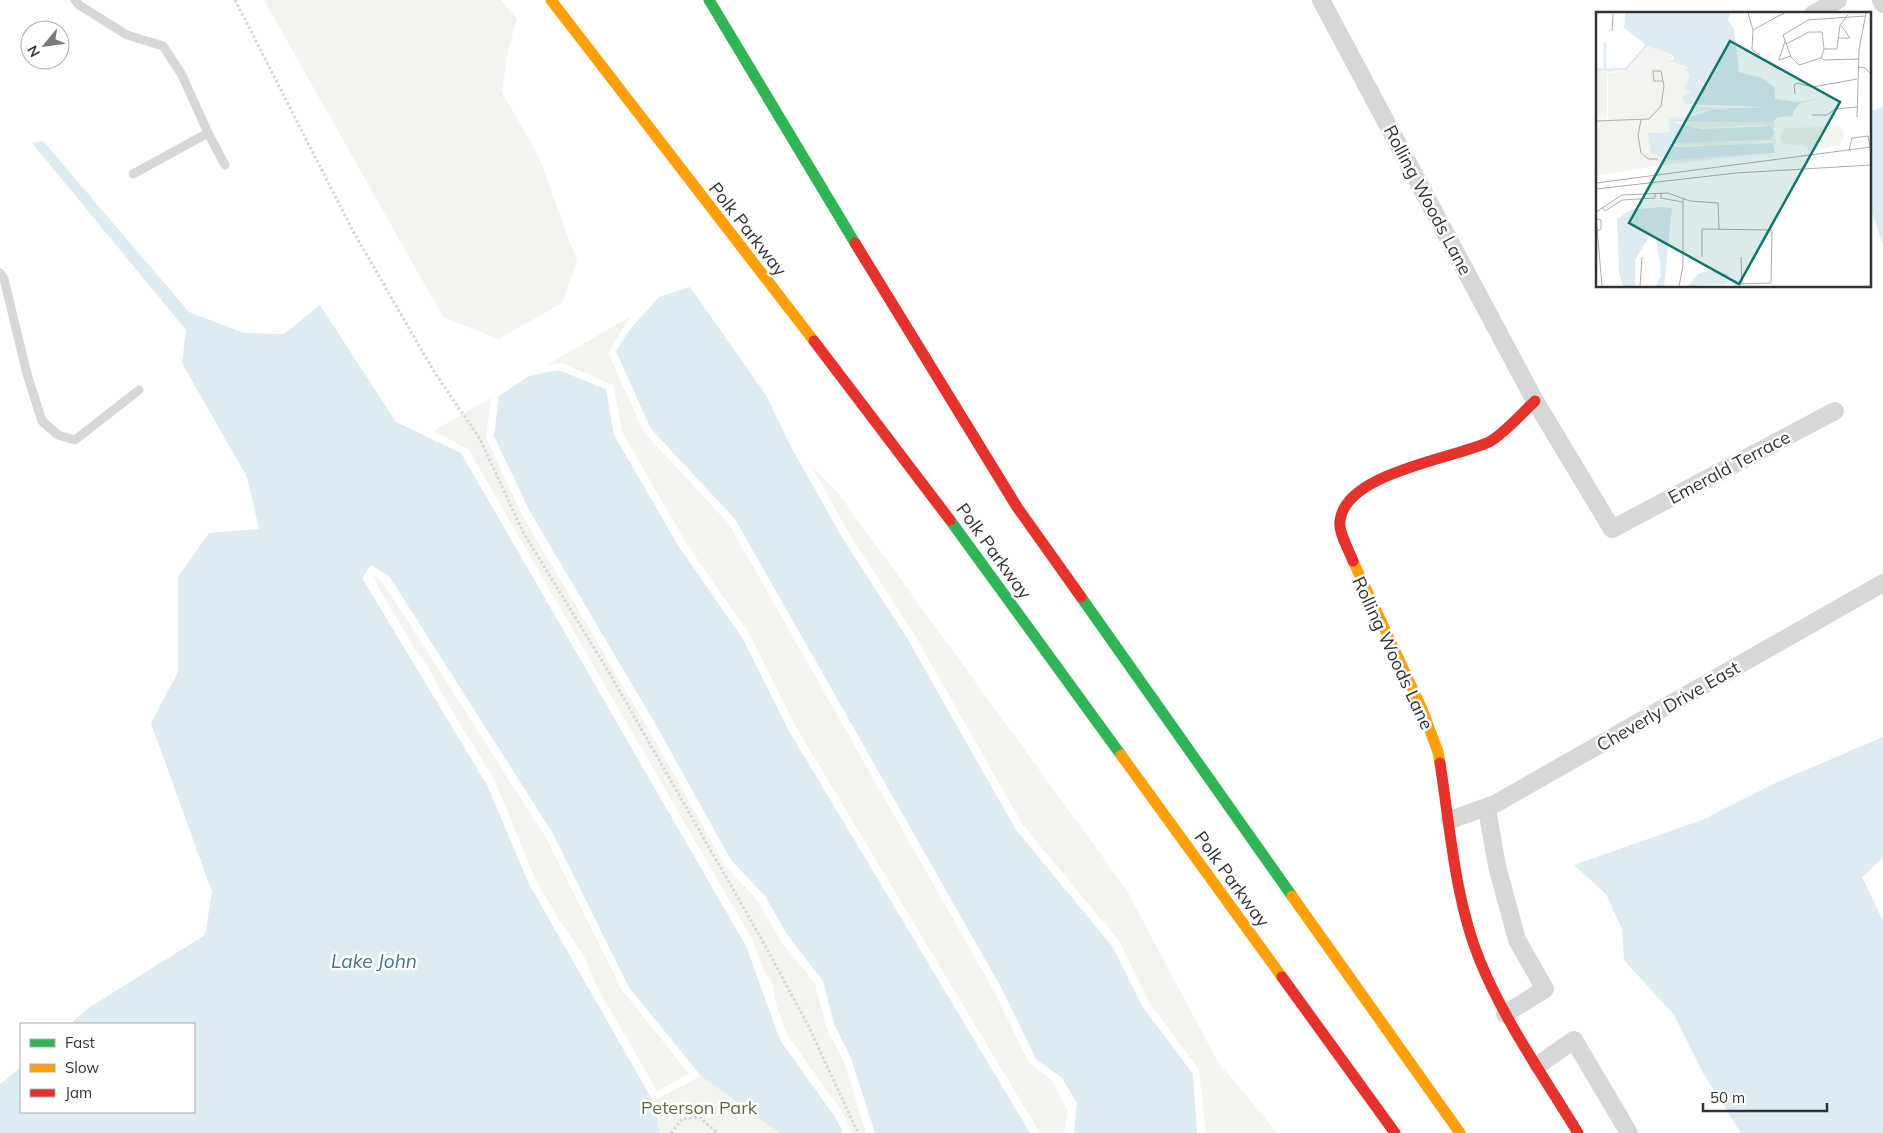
<svg xmlns="http://www.w3.org/2000/svg" width="1883" height="1133" font-family="Mulish,sans-serif">
  <style>
    .green { fill: #f1f5ed }
    .water { fill: #ddebf3 }
    .lines { fill: none; stroke-linecap: round; stroke-linejoin: round }
    .path { stroke: #d6d6d6; stroke-width: 3; stroke-dasharray: 2.5 2.5; stroke-linecap: butt }
    .lane { stroke: #d7d7d7; stroke-width: 9 }
    .street { stroke: #d7d7d7; stroke-width: 18 }
    .fast { stroke: #30b455; stroke-width: 11 }
    .slow { stroke: #ff9f0a; stroke-width: 11 }
    .jam { stroke: #e5322d; stroke-width: 11 }
    .labels { text-anchor: middle; dominant-baseline: central; stroke-width: 5; stroke-linejoin: round; paint-order: stroke }
    .street-label { font-size: 18px; fill: #333; stroke: #fff }
    .park-label { font-size: 18px; fill: #56703f; stroke: #fff }
    .water-label { font-size: 19px; font-style: italic; fill: #3f7597; stroke: #fff }
    .inset-river { fill: none; stroke: #ddebf3; stroke-width: 2.5 }
    .inset-road { fill: none; stroke: #adadad; stroke-width: 1 }
    .view { fill: #0f766e; fill-opacity: 0.15; stroke: #0f766e; stroke-width: 2.5 }
    .inset-edge { fill: none; stroke: #333; stroke-width: 2.5 }
  </style>
  <rect width="100%" height="100%" fill="#fff"/>
  <g class="green">
    <path d="M 264,0 L 501,0 L 517,19 L 508,50 L 502,92 L 538,155 L 577,261 L 562,303 L 499,339 L 443,317 Z"/>
    <path d="M 631,316 L 608,353 L 644,432 L 729,524 L 995,993 L 1029,1063 L 1052,1080 L 1068,1111 L 1064,1133 L 1040,1133 L 796,727 L 750,635 L 686,543 L 622,432 L 613,385 L 562,363 L 547,365 Z"/>
    <path d="M 491,398 L 486,438 L 522,515 L 649,730 L 724,864 L 758,901 L 781,941 L 815,984 L 826,1027 L 844,1062 L 866,1133 L 852,1133 L 843,1113 L 788,1036 L 777,1007 L 772,982 L 764,971 L 753,941 L 468,449 L 433,431 Z"/>
    <path d="M 812,467 L 838,493 L 1126,889 L 1218,1062 L 1278,1133 L 1206,1133 L 1199,1070 L 1149,1002 L 1119,941 L 1023,825 L 914,634 L 850,535 Z"/>
    <path d="M 373,576 L 382,581 L 545,836 L 622,990 L 689,1074 L 657,1091 L 597,987 L 583,954 L 559,920 L 536,881 L 495,781 L 443,696 L 429,668 L 414,648 L 377,585 Z"/>
    <path d="M 701,1076 L 779,1133 L 660,1133 L 653,1101 Z"/>
  </g>
  <g class="water">
    <path d="M 1883,107 L 1883,245 L 1869,204 L 1869,112 Z"/>
    <path d="M 43,141 L 189,312 L 244,333 L 284,334 L 320,305 L 396,422 L 461,453 L 746,946 L 780,1040 L 835,1117 L 843,1133 L 779,1133 L 701,1076 L 629,987 L 552,832 L 389,576 L 371,565 L 362,578 L 487,785 L 529,884 L 653,1101 L 660,1133 L 0,1133 L 0,1084 L 21,1067 L 21,1112 L 194,1112 L 194,1024 L 70,1024 L 90,1007 L 205,935 L 212,892 L 151,723 L 178,672 L 178,577 L 209,533 L 259,529 L 247,477 L 182,363 L 186,330 L 32,143 Z"/>
    <path d="M 690,287 L 766,395 L 791,447 L 843,539 L 907,638 L 1016,830 L 1112,946 L 1142,1006 L 1193,1074 L 1197,1133 L 1074,1133 L 1077,1103 L 1062,1078 L 1036,1059 L 1002,989 L 735,519 L 651,429 L 616,351 L 631,328 L 659,297 Z"/>
    <path d="M 558,370 L 606,389 L 614,435 L 679,547 L 743,639 L 789,731 L 1030,1133 L 875,1133 L 851,1058 L 834,1024 L 823,981 L 788,936 L 765,896 L 731,860 L 656,725 L 529,510 L 494,436 L 499,396 L 529,376 Z"/>
    <path d="M 1883,737 L 1883,858 L 1862,877 L 1883,921 L 1883,1133 L 1741,1133 L 1703,1073 L 1674,1015 L 1624,960 L 1622,929 L 1606,894 L 1574,865 L 1702,820 L 1771,785 Z"/>
  </g>
  <g class="lines">
    <g class="path">
      <path d="M 235,0 L 353,231 L 433,370 L 480,439 L 523,532 L 607,669 L 762,940 L 808,1025 L 858,1133"/>
      <path d="M 671,1133 L 682,1119 L 699,1117 L 717,1133"/>
    </g>
    <g class="lane">
      <path d="M 75,0 L 79,5 L 127,35 L 163,46 L 182,75 L 208,133 L 225,165"/>
      <path d="M 133,174 L 208,133"/>
      <path d="M 0,273 L 4,279 L 27,374 L 42,421 L 58,435 L 75,440 L 139,390"/>
    </g>
    <g class="street">
      <path d="M 1321,0 L 1535,401 L 1612,529 L 1835,411"/>
      <path d="M 1881,0 L 1883,4"/>
      <path d="M 1813,14 L 1838,0"/>
      <path d="M 1487,809 L 1497,866 L 1517,940 L 1545,989 L 1505,1014"/>
      <path d="M 1450,820 L 1495,804 L 1883,583"/>
      <path d="M 1538,1065 L 1574,1040 L 1629,1133"/>
    </g>
    <g class="fast">
      <path d="M 709,0 L 855,243"/>
      <path d="M 950,520 L 1121,755"/>
      <path d="M 1081,597 L 1292,896"/>
    </g>
    <g class="slow">
      <path d="M 551,0 L 814,341"/>
      <path d="M 1353,561 L 1422,709 L 1438,752 L 1440,763"/>
      <path d="M 1121,755 L 1282,977"/>
      <path d="M 1292,896 L 1460,1133"/>
    </g>
    <g class="jam">
      <path d="M 855,243 L 1017,507 L 1081,597"/>
      <path d="M 814,341 L 950,520"/>
      <path d="M 1353,561 C 1349,550 1338,532 1340,521 C 1345,473 1452,459 1489,442 C 1503,435 1523,412 1535,401"/>
      <path d="M 1440,763 C 1450,827 1455,901 1480,961 C 1505,1022 1544,1077 1578,1133"/>
      <path d="M 1282,977 L 1395,1133"/>
    </g>
  </g>
  <g class="labels">
    <g class="street-label">
      <text transform="translate(1428 200) rotate(62)">Rolling Woods Lane</text>
      <text transform="translate(748 229) rotate(52)">Polk Parkway</text>
      <text transform="translate(1729 467) rotate(-28)">Emerald Terrace</text>
      <text transform="translate(994 551) rotate(54)">Polk Parkway</text>
      <text transform="translate(1393 653) rotate(65)">Rolling Woods Lane</text>
      <text transform="translate(1668 706) rotate(-30)">Cheverly Drive East</text>
      <text transform="translate(1232 879) rotate(54)">Polk Parkway</text>
    </g>
    <g class="park-label">
      <text x="699" y="1107">Peterson Park</text>
    </g>
    <g class="water-label">
      <text x="374" y="961">Lake John</text>
    </g>
  </g>
  <g transform="translate(1596 12)">
    <rect width="275" height="275" fill="#fff"/>
    <path d="M 52,34 L 77,43 L 74,50 L 92,56 L 94,62 L 90,69 L 90,78 L 95,80 L 93,93 L 102,94 L 102,100 L 89,106 L 72,105 L 74,120 L 60,120 L 53,127 L 58,154 L 0,164 L 0,108 L 12,107 L 12,62 L 31,58 ZM 0,56 L 31,56 L 11,61 L 11,106 L 0,107 ZM 103,95 L 142,96 L 168,95 L 103,99 ZM 179,109 L 179,116 L 166,113 L 105,116 L 78,111 ZM 242,115 L 247,118 L 248,127 L 243,133 L 215,139 L 208,133 L 188,132 L 185,128 L 185,120 L 190,116 ZM 179,123 L 180,134 L 177,130 L 168,129 L 154,132 L 83,134 L 76,130 L 174,129 ZM 57,143 L 76,148 L 155,143 L 58,154 Z" fill="#f1f5ed"/>
    <path d="M 29,1 L 134,1 L 132,8 L 138,17 L 143,60 L 166,66 L 179,76 L 179,87 L 202,90 L 228,86 L 204,91 L 197,99 L 197,104 L 182,105 L 176,110 L 76,110 L 105,117 L 175,114 L 179,121 L 174,128 L 73,131 L 80,135 L 177,131 L 179,141 L 76,148 L 55,142 L 52,121 L 74,120 L 72,105 L 89,106 L 115,98 L 169,95 L 89,92 L 86,85 L 95,80 L 88,77 L 94,62 L 90,58 L 92,55 L 72,49 L 78,47 L 77,43 L 52,34 L 28,16 ZM 64,195 L 76,196 L 68,274 L 60,274 L 65,264 L 64,251 L 59,223 L 54,223 L 39,248 L 39,274 L 27,274 L 23,260 L 21,207 L 35,198 ZM 114,258 L 130,261 L 133,264 L 131,272 L 92,274 L 102,262 Z" fill="#ddebf3"/>
    <path class="inset-river" d="M 9,30 L 9,58M 0,58 L 30,57 L 51,33"/>
    <path class="inset-road" d="M 152,1 L 157,18 L 156,38 L 164,43M 157,18 L 188,1M 16,19 L 17,2M 243,26 L 254,26 L 245,13M 189,29 L 183,48 L 195,44M 190,32 L 213,20 L 226,20 L 228,37 L 241,37 L 244,13 L 252,3M 228,37 L 225,46 L 203,53 L 195,45 L 187,23 L 212,8 L 269,4M 225,45 L 228,48 L 262,47M 262,55 L 269,56 L 275,62M 199,82 L 198,73 L 201,71 L 217,75 L 261,67M 216,103 L 231,103 L 239,97 L 261,95M 261,105 L 263,38 L 270,1M 45,108 L 42,123 L 45,141 L 52,147 L 62,147M 0,109 L 53,107 L 65,94 L 68,74 L 65,59 L 57,59 L 58,69 L 67,69M 253,138 L 256,126 L 272,124 L 274,135M 0,171 L 275,135M 0,177 L 140,161 L 275,153M 65,181 L 65,186 L 86,190M 6,195 L 9,199 L 26,188 L 59,186 L 59,181M 0,200 L 26,183 L 72,181 L 94,189 L 122,191 L 123,217M 0,205 L 6,274M 1,207 L 5,208 L 5,217 L 1,219M 106,245 L 106,217 L 176,218 L 175,271 L 139,272M 145,245 L 146,272M 44,274 L 46,245M 83,274 L 87,254 L 87,186"/>
    <path class="view" d="M 134,29 L 244,90 L 143,272 L 33,211 Z"/>
    <rect width="275" height="275" class="inset-edge"/>
  </g>
  <rect x="20" y="1023" width="175" height="90" fill="#ffffff" stroke="#adadad"/>
  <rect x="30" y="1039" width="25" height="8" fill="#30b455" stroke="#adadad"/>
  <text x="65" y="1048" font-size="15" fill="#333333">Fast</text>
  <rect x="30" y="1064" width="25" height="8" fill="#ff9f0a" stroke="#adadad"/>
  <text x="65" y="1073" font-size="15" fill="#333333">Slow</text>
  <rect x="30" y="1089" width="25" height="8" fill="#e5322d" stroke="#adadad"/>
  <text x="65" y="1098" font-size="15" fill="#333333">Jam</text>
  <g transform="translate(45 45) rotate(241)"><circle r="24" fill="#ffffff" stroke="#adadad"/>
  <path d="M0-4L9 19L0 12L-9 19Z" fill="#7a7a7a"/>
  <text y="-8" font-size="14" font-weight="bold" text-anchor="middle" fill="#333333">N</text>
  </g>
  <path d="M1703 1103v8h124v-8" fill="none" stroke="#333333" stroke-width="2.5"/>
  <text x="1710" y="1103" font-size="15" fill="#333333" stroke="#ffffff" stroke-width="4" paint-order="stroke">50 m</text>
</svg>
